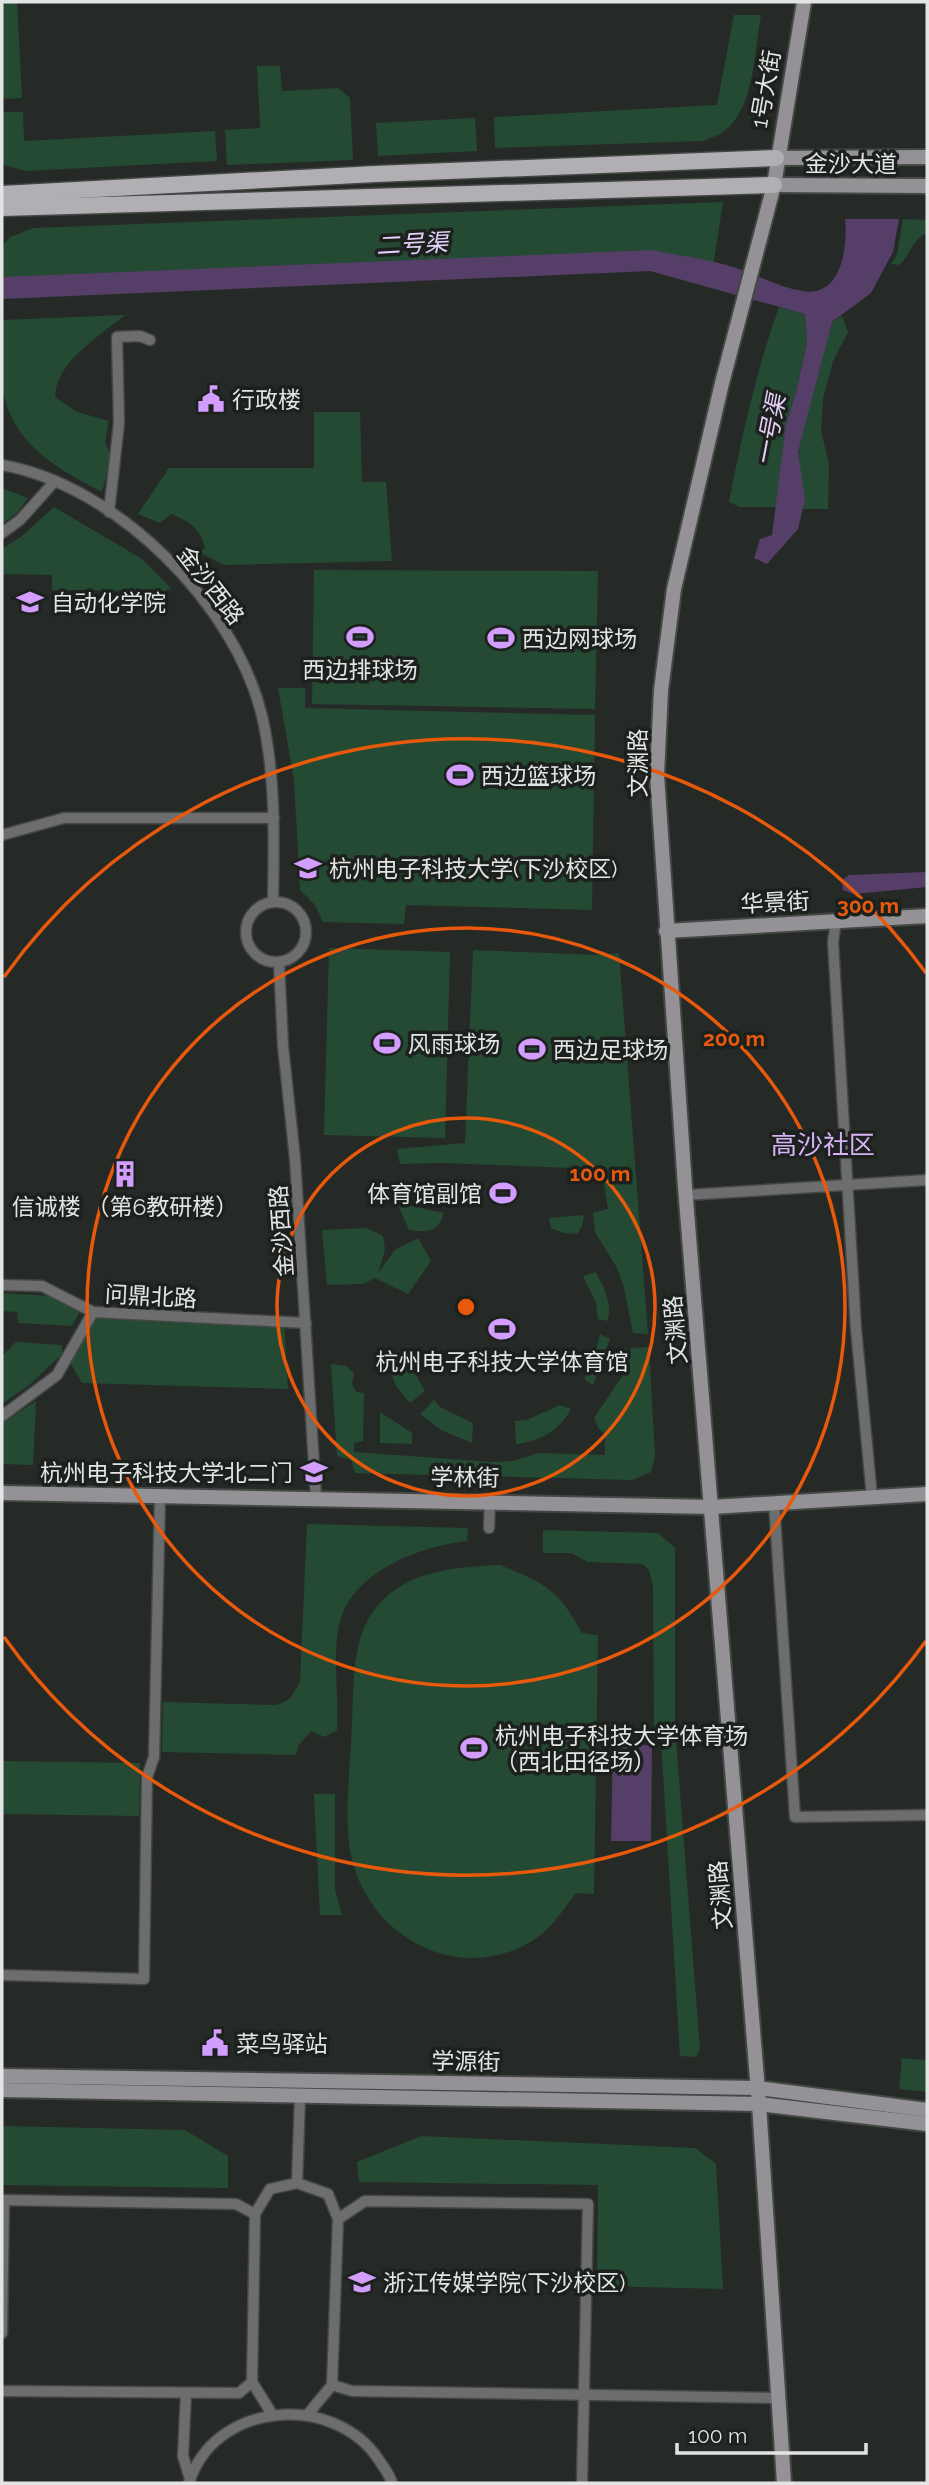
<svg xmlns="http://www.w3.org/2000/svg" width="929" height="2485" font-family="Raleway,'Noto Sans SC',sans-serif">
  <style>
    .green { fill: #244a33 }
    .water { fill: #553e67 }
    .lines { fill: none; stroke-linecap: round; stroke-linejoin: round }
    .street-casing { stroke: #444845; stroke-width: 13 }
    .secondary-casing { stroke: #444845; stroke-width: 18 }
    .primary-casing { stroke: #444845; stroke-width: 19 }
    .street { stroke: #6d6c6e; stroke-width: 10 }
    .secondary { stroke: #949296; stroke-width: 14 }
    .primary { stroke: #b2afb4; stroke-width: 16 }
    .ring { fill: none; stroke: #e8590c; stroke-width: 3.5 }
    .labels { text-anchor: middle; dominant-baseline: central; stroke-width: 7; stroke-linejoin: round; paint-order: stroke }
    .street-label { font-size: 23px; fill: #e2e5e3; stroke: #1d211e }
    .poi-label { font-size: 23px; fill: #e2e5e3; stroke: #1d211e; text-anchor: start }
    .water-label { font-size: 24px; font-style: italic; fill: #e6d0fa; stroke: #1d211e }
    .quarter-label { font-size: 26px; fill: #d7b2f5; stroke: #1d211e }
    .centre { fill: #e8590c; stroke: #1d211e; stroke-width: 3.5 }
    .ring-label { font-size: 21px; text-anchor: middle; font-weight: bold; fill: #e8590c; stroke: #1d211e; stroke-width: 7; stroke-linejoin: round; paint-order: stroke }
  </style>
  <rect width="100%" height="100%" fill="#262a27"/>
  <g class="green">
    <path d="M 2,2 L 17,2 L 22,98 L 2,99 Z"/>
    <path d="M 734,15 L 761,15 C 754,50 755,110 723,132 C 718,136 709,138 703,141 L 495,148 L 494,117 L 717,105 Z"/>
    <path d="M 257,66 L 280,66 L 282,91 L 338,88 L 350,98 L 353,160 L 227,165 L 225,130 L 260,128 Z"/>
    <path d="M 2,112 L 23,112 L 24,141 L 215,131 L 217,161 L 25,171 L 2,164 Z"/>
    <path d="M 475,118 L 477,151 L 378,156 L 376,123 Z"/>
    <path d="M 723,202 L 711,280 L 652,265 L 2,286 L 2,246 L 10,237 L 34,228 Z"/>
    <path d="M 903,219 L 927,220 L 927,233 C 910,240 911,257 898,265 L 891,264 L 897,254 Z"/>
    <path d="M 779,307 L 805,314 L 807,342 L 796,393 L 786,424 L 778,507 L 740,507 L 729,502 C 742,436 756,371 779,307 Z"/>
    <path d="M 125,315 C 100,336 56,361 55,397 L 77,412 L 109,421 L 105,442 L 111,457 L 102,492 C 56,468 10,443 2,385 C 0,364 2,341 2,320 Z"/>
    <path d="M 842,316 L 848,332 L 833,361 L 823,399 L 821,431 L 829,464 L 828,509 L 802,509 C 808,488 796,469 799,449 C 803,407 820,363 832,322 Z"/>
    <path d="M 314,412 L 360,412 L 362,482 L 386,482 L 392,561 L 224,565 L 199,552 L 205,548 C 200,528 189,521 171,514 L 160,523 L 138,514 L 169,468 L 314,468 Z"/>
    <path d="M 2,488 L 28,498 L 17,513 L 2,524 Z"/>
    <path d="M 54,507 L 142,559 L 171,588 L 165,591 L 52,590 L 52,575 L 2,574 L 2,549 L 22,536 Z"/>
    <path d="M 314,570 L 598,571 L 595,709 L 312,704 Z"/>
    <path d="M 278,688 L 305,688 L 305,708 L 595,715 L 592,910 L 406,905 L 404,924 L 323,922 L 315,905 L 300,890 L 294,779 Z"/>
    <path d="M 329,948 L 450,952 L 445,1138 L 324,1135 Z"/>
    <path d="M 473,950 L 599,955 L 619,953 L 648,1334 L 633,1333 L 624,1287 L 617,1268 L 595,1232 L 593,1213 L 608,1209 L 604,1183 L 585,1182 L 572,1168 L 443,1163 L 400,1164 L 397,1149 L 465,1143 Z"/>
    <path d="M 397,1203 L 444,1213 C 437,1233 429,1232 409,1230 Z"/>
    <path d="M 584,1215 L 582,1226 L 577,1234 L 564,1233 L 551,1228 L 549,1218 Z"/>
    <path d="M 366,1228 L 383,1236 L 385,1250 L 378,1273 L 395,1250 L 418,1238 L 431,1261 L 408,1294 L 375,1278 L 363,1284 L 327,1285 L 322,1230 Z"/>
    <path d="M 596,1272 C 603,1286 614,1306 607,1321 L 598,1319 L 596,1303 L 583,1276 Z"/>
    <path d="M 2,1293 L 50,1296 L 80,1311 L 72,1326 L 18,1323 L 17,1312 L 2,1311 Z"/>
    <path d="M 93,1312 L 284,1322 L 288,1389 L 82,1383 L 68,1359 Z"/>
    <path d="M 600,1334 L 610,1339 L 593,1385 L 584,1379 L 593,1363 Z"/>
    <path d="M 16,1342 L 62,1345 L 62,1354 L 28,1386 L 2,1404 L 2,1356 Z"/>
    <path d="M 649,1347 L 655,1456 L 651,1472 L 632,1480 L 355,1473 L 351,1460 L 337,1456 L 331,1364 L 346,1366 L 354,1373 L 352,1384 L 356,1392 L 364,1393 L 363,1441 L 354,1443 L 354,1452 L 491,1462 L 514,1461 L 538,1453 L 605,1455 L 605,1434 L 598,1428 L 594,1418 L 623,1375 L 631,1348 Z"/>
    <path d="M 403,1352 L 425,1391 L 410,1403 L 396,1386 L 384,1356 Z"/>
    <path d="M 434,1400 L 440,1407 L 473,1423 L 472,1443 L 441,1430 L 420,1414 Z"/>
    <path d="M 36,1401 L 33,1465 L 2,1464 L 2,1423 Z"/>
    <path d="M 560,1405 L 571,1409 C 560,1430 539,1442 516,1444 L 515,1421 L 527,1420 Z"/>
    <path d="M 380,1412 L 412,1433 L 412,1444 L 380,1443 Z"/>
    <path d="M 307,1524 L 468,1528 L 467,1541 C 416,1547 346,1574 338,1631 C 333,1663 339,1698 337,1730 L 325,1737 L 311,1731 L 298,1746 L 296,1755 L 162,1752 L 163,1702 L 277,1705 L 290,1699 L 300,1682 Z"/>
    <path d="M 543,1530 L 658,1533 L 675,1548 L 675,1728 L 700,2049 L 696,2057 L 680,2056 L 661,1739 L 654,1733 L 653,1586 L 649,1570 L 643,1564 L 588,1562 L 571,1553 L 543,1553 Z"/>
    <path d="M 500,1565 C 546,1584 558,1589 582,1633 L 598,1635 L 594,1894 L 576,1893 C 565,1907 553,1926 538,1937 C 470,1985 380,1946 355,1870 C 341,1829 351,1766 352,1722 C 354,1684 351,1636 378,1605 C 409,1570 456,1567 500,1565 Z"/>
    <path d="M 2,1761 L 140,1763 L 139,1816 L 2,1814 Z"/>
    <path d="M 314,1794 L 335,1794 L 335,1889 L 342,1915 L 320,1915 Z"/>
    <path d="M 902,2058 L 927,2060 L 927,2092 L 899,2089 Z"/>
    <path d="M 2,2126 L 185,2130 L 228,2156 L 228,2188 L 2,2185 Z"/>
    <path d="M 421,2136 L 695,2148 L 716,2164 L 723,2289 L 597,2286 L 598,2185 L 359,2182 L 357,2162 Z"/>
  </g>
  <g class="water">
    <path d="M 845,219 L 899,219 L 893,252 L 871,293 L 832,322 L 798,452 L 805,499 L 798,529 L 767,564 L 754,558 L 760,539 L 772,535 L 786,424 L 796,393 L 807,342 L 805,314 L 650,271 L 2,299 L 2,277 L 652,250 C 680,256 709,259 736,268 C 758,275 780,288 803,291 C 842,298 848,245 845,219 Z"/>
    <path d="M 927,872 L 927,887 L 854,894 L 843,890 L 842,880 L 849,875 Z"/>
    <path d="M 613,1744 L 652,1745 L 651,1841 L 611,1841 Z"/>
  </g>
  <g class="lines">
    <defs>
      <g id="street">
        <path d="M 2,465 C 116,485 235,604 262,716 C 276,776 274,840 273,902"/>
        <path d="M 109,512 L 119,423 L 117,337 L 140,336 L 150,340"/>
        <path d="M 2,533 L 20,520 L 55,481"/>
        <path d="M 2,835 L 64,818 L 274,818"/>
        <circle cx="276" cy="932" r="30"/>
        <path d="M 836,921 L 833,942 L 856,1329 L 872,1497"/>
        <path d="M 279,962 L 283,1046 L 295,1159 L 316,1497"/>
        <path d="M 686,1195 L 927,1180"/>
        <path d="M 2,1285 L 42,1286 L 93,1312"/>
        <path d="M 2,1416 L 57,1375 L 93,1312 L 306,1323"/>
        <path d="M 774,1502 L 795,1817 L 927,1815"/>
        <path d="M 489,1528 L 490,1500"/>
        <path d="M 2,1975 L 144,1979 L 147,1777 L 154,1757 L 160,1496"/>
        <path d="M 297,2183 L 300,2096"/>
        <path d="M 2,2200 L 236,2204 L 255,2214"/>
        <path d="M 338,2219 L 365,2201 L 588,2204 L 582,2483"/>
        <path d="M 2,2333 L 4,2200"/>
        <path d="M 332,2385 L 352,2391 L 779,2398"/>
        <path d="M 2,2391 L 239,2393 L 252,2382"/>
        <path d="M 186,2393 L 183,2456 L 190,2479"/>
        <path d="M 272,2414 L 252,2382 L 255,2214 L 270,2189 L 297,2183 L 328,2194 L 338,2219 L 332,2385 L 308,2414"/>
        <path d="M 189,2483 C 214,2401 334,2392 379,2460 C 384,2468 390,2475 392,2483"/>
      </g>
      <g id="secondary">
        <path d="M 776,158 L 927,157"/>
        <path d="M 774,185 L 927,186"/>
        <path d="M 666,931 L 927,916"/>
        <path d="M 2,1493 L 712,1507 L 927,1494"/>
        <path d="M 2,2076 L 758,2088 L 927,2110"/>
        <path d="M 2,2090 L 759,2104 L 927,2124"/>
        <path d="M 784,2483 L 759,2104 L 685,1187 L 657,775 L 661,690 L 674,589 L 722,383 L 774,185 L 804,2"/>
      </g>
      <g id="primary">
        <path d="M 2,194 L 375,174 L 776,158"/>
        <path d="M 2,208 L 774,185"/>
      </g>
    </defs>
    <use href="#street" class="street-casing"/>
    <use href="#secondary" class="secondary-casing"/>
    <use href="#primary" class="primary-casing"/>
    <use href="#street" class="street"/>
    <use href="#secondary" class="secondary"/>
    <use href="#primary" class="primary"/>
  </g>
  <g class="ring">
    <circle cx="466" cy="1307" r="189"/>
    <circle cx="466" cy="1307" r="379"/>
    <path d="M926 1641A568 568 0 0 1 4 1637M4 977A568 568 0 0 1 926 973"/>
  </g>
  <defs>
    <symbol id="civic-bare" viewBox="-9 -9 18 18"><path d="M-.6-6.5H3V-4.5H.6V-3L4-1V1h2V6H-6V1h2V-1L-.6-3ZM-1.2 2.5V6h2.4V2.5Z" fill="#d29dfd" stroke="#1d211e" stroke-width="2.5" paint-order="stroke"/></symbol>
    <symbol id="university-bare" viewBox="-9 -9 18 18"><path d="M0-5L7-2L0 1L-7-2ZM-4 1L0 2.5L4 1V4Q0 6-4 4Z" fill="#d29dfd" stroke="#1d211e" stroke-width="2.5" paint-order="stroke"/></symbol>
    <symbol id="stadium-bare" viewBox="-9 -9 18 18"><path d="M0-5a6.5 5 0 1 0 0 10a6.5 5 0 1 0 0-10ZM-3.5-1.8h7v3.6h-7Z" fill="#d29dfd" stroke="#1d211e" stroke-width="2.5" paint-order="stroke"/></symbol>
    <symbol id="building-bare" viewBox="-9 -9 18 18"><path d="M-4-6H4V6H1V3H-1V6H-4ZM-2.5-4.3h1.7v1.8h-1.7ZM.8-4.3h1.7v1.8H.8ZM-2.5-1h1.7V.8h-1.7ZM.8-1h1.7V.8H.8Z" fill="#d29dfd" stroke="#1d211e" stroke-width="2.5" paint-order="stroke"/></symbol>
    <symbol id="school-bare" viewBox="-9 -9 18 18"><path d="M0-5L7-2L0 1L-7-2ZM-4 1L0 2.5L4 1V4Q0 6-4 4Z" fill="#d29dfd" stroke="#1d211e" stroke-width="2.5" paint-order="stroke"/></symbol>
  </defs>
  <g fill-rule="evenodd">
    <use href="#civic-bare" x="192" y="380" width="38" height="38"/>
    <use href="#university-bare" x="11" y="583" width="38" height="38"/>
    <use href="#stadium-bare" x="341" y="618" width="38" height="38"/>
    <use href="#stadium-bare" x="482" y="619" width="38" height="38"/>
    <use href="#stadium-bare" x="441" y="756" width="38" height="38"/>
    <use href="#university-bare" x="289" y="849" width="38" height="38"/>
    <use href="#stadium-bare" x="368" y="1024" width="38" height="38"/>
    <use href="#stadium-bare" x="513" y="1030" width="38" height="38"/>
    <use href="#building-bare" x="106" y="1155" width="38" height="38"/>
    <use href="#stadium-bare" x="484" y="1174" width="38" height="38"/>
    <use href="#stadium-bare" x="483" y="1310" width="38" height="38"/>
    <use href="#school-bare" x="295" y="1453" width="38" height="38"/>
    <use href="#stadium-bare" x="455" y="1729" width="38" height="38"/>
    <use href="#civic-bare" x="196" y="2024" width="38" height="38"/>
    <use href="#university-bare" x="343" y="2263" width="38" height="38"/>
  </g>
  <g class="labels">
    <g class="street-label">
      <text transform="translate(765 89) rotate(-80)">1号大街</text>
      <text x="851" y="163">金沙大道</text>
      <text transform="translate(211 585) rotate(52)">金沙西路</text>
      <text transform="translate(637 763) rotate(-90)">文渊路</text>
      <text transform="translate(775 902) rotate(-3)">华景街</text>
      <text transform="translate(281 1231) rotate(-94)">金沙西路</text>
      <text transform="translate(151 1296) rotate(3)">问鼎北路</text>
      <text transform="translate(675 1330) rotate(-95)">文渊路</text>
      <text transform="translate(465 1477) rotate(1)">学林街</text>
      <text transform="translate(720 1895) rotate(-95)">文渊路</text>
      <text transform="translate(466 2061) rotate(1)">学源街</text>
    </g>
    <g class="poi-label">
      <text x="232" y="399">行政楼</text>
      <text x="51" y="602">自动化学院</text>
      <text x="522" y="638">西边网球场</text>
      <text x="360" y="669" text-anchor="middle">西边排球场</text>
      <text x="481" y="775">西边篮球场</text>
      <text x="329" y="868">杭州电子科技大学(下沙校区)</text>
      <text x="408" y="1043">风雨球场</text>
      <text x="553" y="1049">西边足球场</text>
      <text x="482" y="1193" text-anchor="end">体育馆副馆</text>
      <text x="125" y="1206" text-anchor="middle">信诚楼 （第6教研楼）</text>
      <text x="502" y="1361" text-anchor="middle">杭州电子科技大学体育馆</text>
      <text x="293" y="1472" text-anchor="end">杭州电子科技大学北二门</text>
      <text x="495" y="1735">杭州电子科技大学体育场<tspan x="495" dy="26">（西北田径场）</tspan></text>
      <text x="236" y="2043">菜鸟驿站</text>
      <text x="383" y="2282">浙江传媒学院(下沙校区)</text>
    </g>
    <g class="water-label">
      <text transform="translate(412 244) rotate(-3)">二号渠</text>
      <text transform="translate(770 430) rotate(-79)">一号渠</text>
    </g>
    <g class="quarter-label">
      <text x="823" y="1145">高沙社区</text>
    </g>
  </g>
  <circle cx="466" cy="1307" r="10" class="centre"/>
  <g class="ring-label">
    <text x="868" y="913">300 m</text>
    <text x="734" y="1046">200 m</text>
    <text x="600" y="1181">100 m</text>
  </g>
  <rect width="929" height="2485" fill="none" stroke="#e2e5e3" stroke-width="7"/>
  <path d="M677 2443v10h189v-10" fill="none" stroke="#e2e5e3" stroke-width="3.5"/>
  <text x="688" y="2443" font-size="21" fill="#e2e5e3" stroke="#1d211e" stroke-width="5" paint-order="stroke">100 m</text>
</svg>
